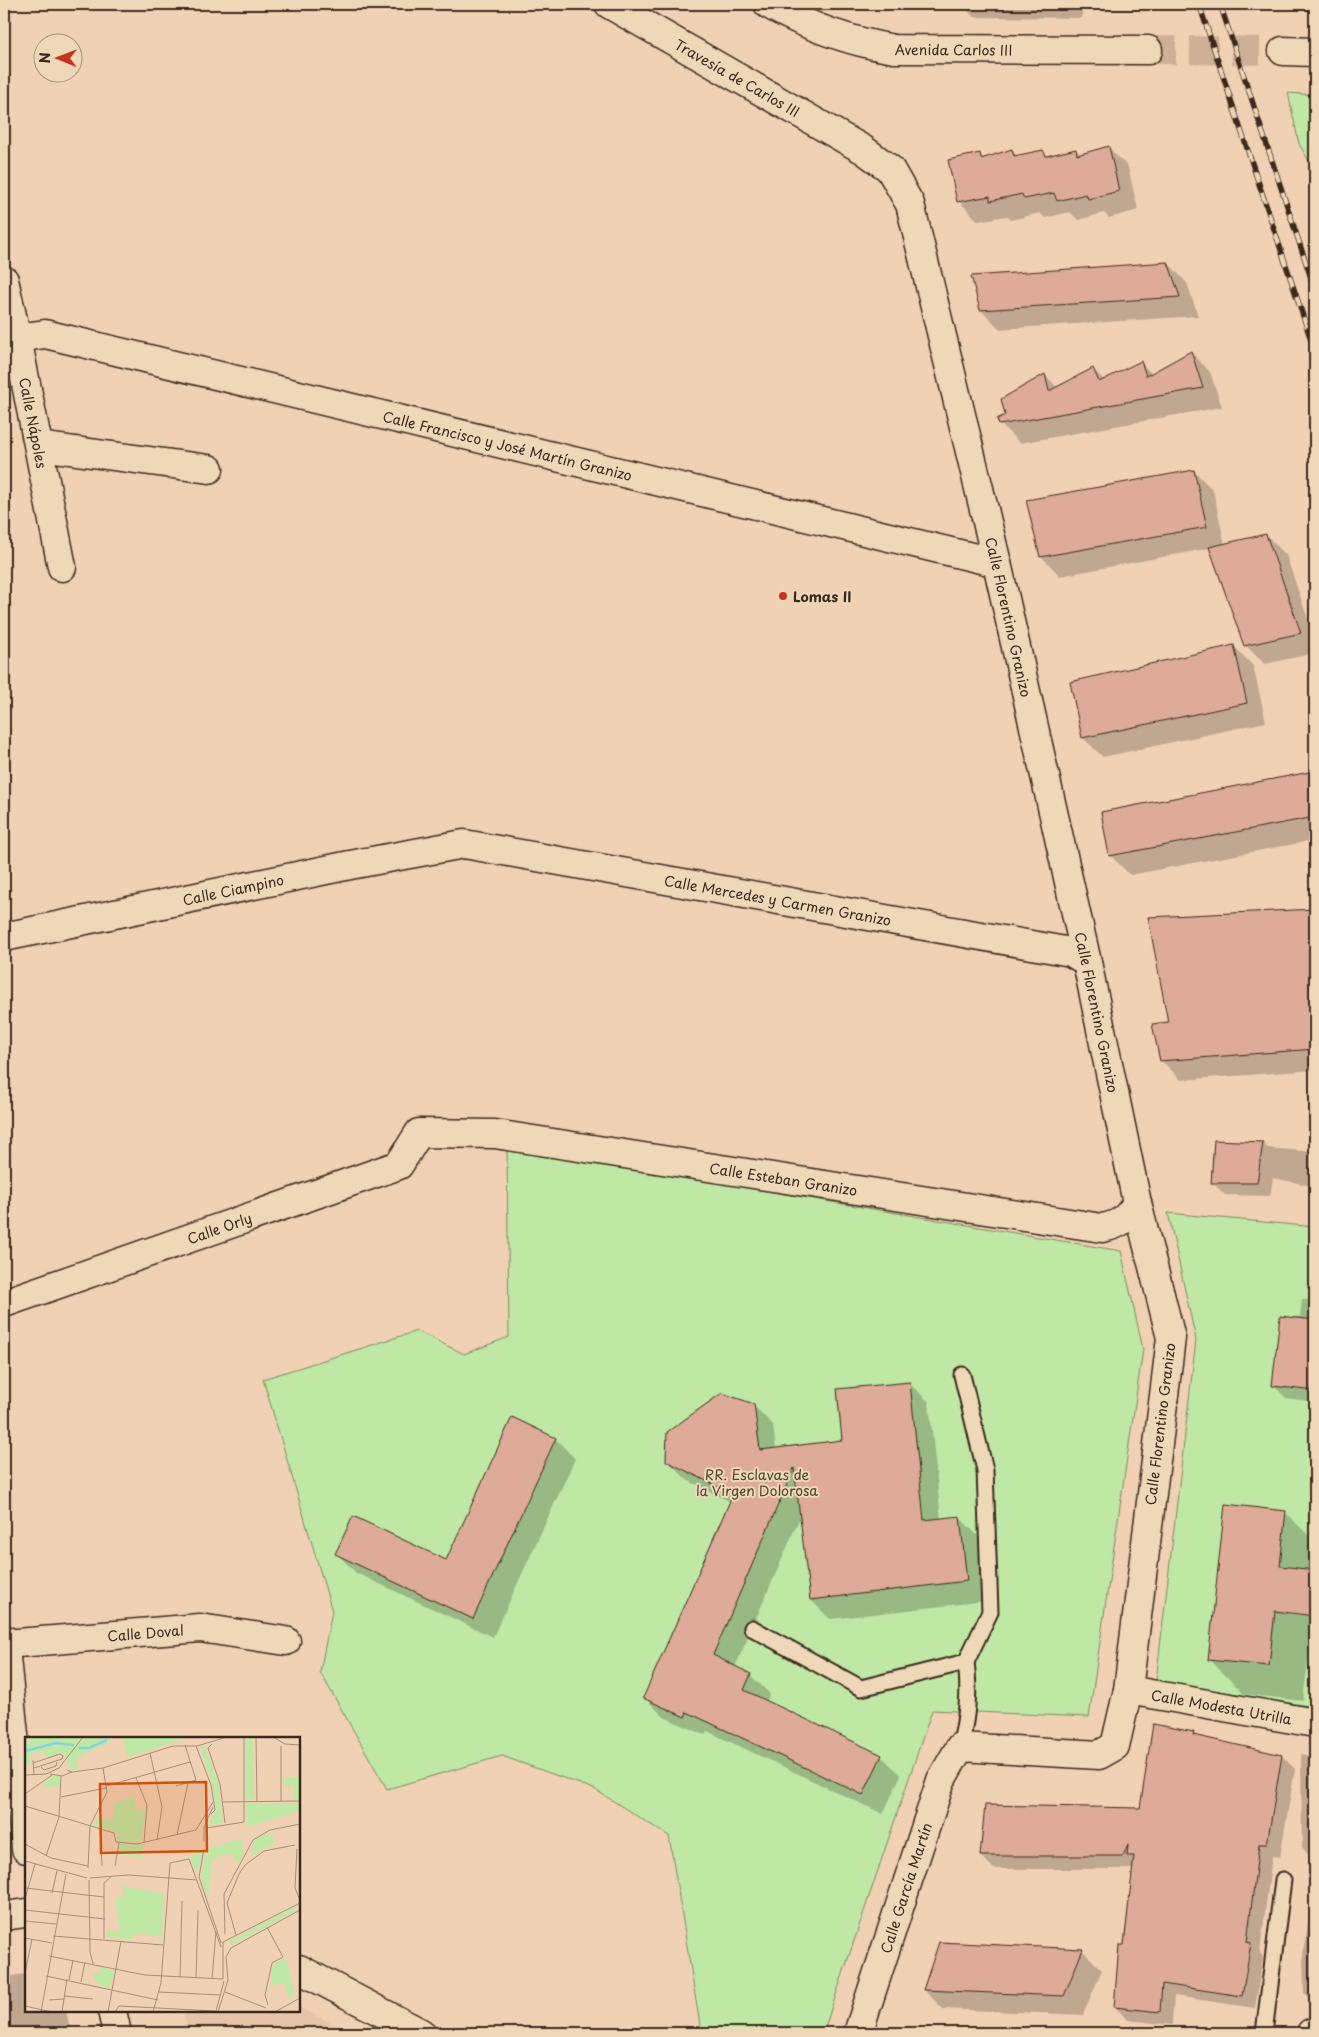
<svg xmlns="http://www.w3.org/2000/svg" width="1319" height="2037" font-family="'Playpen Sans',sans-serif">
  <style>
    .built { fill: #e7c3a9 }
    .green { fill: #bee8a4; stroke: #7c8961 }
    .shadow { fill: #0003 }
    .building { fill: #ddab98; stroke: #3b2a1e }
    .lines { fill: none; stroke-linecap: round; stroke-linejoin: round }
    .tertiary-tunnel { stroke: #cdb096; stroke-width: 28; stroke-dasharray: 28 14; stroke-linecap: butt }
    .service-casing { stroke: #3b2a1e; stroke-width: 19 }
    .minor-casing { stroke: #3b2a1e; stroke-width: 31 }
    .tertiary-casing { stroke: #3b2a1e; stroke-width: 31 }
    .service { stroke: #efd8b8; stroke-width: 15 }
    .minor { stroke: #efd8b8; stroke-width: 28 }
    .tertiary { stroke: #efd8b8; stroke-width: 28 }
    .rail-casing { stroke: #3b2a1e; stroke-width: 5.5 }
    .rail { stroke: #efd8b8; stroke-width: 4; stroke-dasharray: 11; stroke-linecap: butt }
    .poi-dot { fill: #c8321e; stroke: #efd8b8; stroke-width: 2 }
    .labels { text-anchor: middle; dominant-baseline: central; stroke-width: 4; stroke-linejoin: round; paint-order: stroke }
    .street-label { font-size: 14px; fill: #3b2a1e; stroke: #efd8b8 }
    .poi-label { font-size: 14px; font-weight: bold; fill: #3b2a1e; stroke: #efd8b8; text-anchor: start }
    .park-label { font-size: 14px; fill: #4f4632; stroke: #efd8b8 }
    .inset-river { fill: none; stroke: #84d5de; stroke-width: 2.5 }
    .inset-road { fill: none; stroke: #a88e78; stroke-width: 1 }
    .view { fill: #ce520f; fill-opacity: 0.15; stroke: #ce520f; stroke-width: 2.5 }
    .inset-edge { fill: none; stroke: #3b2a1e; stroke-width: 2.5 }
  </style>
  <rect width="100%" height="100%" fill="#f1d1b4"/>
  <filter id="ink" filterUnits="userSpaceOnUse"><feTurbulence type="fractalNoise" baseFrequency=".02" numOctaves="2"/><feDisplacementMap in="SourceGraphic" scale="10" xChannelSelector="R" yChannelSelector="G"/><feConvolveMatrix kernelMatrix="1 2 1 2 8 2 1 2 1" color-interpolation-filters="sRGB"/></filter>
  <g filter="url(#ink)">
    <path class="built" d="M 299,2007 L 351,2033 L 188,2033 L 183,2011 L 299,2011 Z"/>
    <g class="green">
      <path d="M 1288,93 L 1315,95 L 1315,171 L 1299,144 Z"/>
      <path d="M 507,1147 L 1121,1251 L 1143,1349 L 1089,1717 L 932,1710 L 823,2033 L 694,2033 L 700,2025 L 669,1836 L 594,1789 L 502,1756 L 387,1789 L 320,1672 L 332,1611 L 263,1379 L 417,1331 L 464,1354 L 509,1337 Z"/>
      <path d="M 1168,1213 L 1315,1227 L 1315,1707 L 1156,1681 L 1196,1340 Z"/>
    </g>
    <g class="shadow">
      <path d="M 960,4 L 1082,4 L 1082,18 L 974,17 Z"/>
      <path d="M 1109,148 L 1128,167 L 1138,210 L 1109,218 L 1104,213 L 1078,220 L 1070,212 L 1045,218 L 1040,213 L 1011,220 L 1007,216 L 978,221 L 959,201 L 980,154 L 984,159 L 1012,151 L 1017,156 L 1043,151 L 1048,157 L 1076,150 L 1081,155 Z"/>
      <path d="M 1168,263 L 1187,283 L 1198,316 L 1000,329 L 981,310 Z"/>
      <path d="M 1191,352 L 1210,372 L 1222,407 L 1020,443 L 1000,424 L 1045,375 L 1058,388 L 1093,369 L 1105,381 L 1141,363 L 1152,374 Z"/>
      <path d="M 1194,471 L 1213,490 L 1225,545 L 1266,535 L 1286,555 L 1315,640 L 1315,653 L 1265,664 L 1245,645 L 1211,548 L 1060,576 L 1041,556 Z"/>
      <path d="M 1234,646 L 1253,666 L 1266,722 L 1103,757 L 1083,738 Z"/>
      <path d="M 1315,772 L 1315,840 L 1130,875 L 1110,855 L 1102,813 Z"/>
      <path d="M 1315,910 L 1315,1070 L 1181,1080 L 1162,1061 L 1170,1023 L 1150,918 Z"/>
      <path d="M 1215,1141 L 1263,1143 L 1268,1148 L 1315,1152 L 1315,1204 L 1311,1200 L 1312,1186 L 1273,1178 L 1270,1196 L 1225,1195 L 1212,1182 Z"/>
      <path d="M 1302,1299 L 1315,1301 L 1315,1402 L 1286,1398 L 1273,1385 L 1296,1317 L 1300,1317 Z"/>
      <path d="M 909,1383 L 929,1402 L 941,1519 L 959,1517 L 979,1537 L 986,1601 L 830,1619 L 811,1600 L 801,1515 L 735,1667 L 750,1675 L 770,1694 L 766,1702 L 881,1756 L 901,1775 L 883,1814 L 707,1731 L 705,1735 L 664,1717 L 645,1698 L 731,1502 L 687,1480 L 667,1460 L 753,1405 L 773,1425 L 776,1449 L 844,1441 Z"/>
      <path d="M 513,1419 L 556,1439 L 575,1459 L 493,1637 L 356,1573 L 337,1554 L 446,1561 Z"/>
      <path d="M 1285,1512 L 1315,1542 L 1315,1646 L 1310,1645 L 1303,1701 L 1244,1694 L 1209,1659 Z"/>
      <path d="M 1193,1733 L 1197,1737 L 1282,1756 L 1295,1769 L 1280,1857 L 1272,1856 L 1260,1953 L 1263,1957 L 1255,2008 L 1174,1996 L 1172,2025 L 1128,2020 L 1115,2007 L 1133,1869 L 994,1869 L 981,1856 L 1141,1809 Z"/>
      <path d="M 1301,1754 L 1315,1757 L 1315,1861 L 1302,1848 Z"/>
      <path d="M 1315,1883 L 1315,2005 L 1304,1993 L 1303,1953 Z"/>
      <path d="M 940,1944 L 1083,1951 L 1102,1970 L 1083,2015 L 943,2009 L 924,1990 Z"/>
      <path d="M 26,1974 L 26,2011 L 66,2011 L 71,2033 L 4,2033 L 4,1977 Z"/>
    </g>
    <g class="building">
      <path d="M 1109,146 L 1119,191 L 1088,199 L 1086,194 L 1057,201 L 1054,193 L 1024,199 L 1022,194 L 990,201 L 990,196 L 957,202 L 948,160 L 980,153 L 981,159 L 1012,149 L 1014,156 L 1043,150 L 1046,156 L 1076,149 L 1077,155 Z"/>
      <path d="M 1168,262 L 1180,297 L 980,310 L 971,276 Z"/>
      <path d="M 1191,351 L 1203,388 L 999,425 L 997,419 L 1005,415 L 1001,399 L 1045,374 L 1049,391 L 1093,368 L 1099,382 L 1141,361 L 1146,376 Z"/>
      <path d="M 1194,470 L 1207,527 L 1040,557 L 1026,500 Z"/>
      <path d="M 1266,534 L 1301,633 L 1244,646 L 1209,547 Z"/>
      <path d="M 1234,645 L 1247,703 L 1082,738 L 1070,682 Z"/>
      <path d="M 1315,771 L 1315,817 L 1109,856 L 1101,812 Z"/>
      <path d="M 1315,909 L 1315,1049 L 1160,1061 L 1152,1024 L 1168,1022 L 1148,917 Z"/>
      <path d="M 1214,1140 L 1263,1142 L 1257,1183 L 1211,1183 Z"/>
      <path d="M 1280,1316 L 1315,1320 L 1315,1391 L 1272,1386 Z"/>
      <path d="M 910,1382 L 924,1520 L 960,1516 L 967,1581 L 810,1600 L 794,1468 L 713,1655 L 751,1674 L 744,1690 L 882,1755 L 863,1795 L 687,1712 L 685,1717 L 643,1698 L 733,1494 L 666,1461 L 667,1432 L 722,1393 L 754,1404 L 760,1450 L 842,1440 L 837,1389 Z"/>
      <path d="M 512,1417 L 556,1438 L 473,1619 L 335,1554 L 353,1516 L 446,1560 Z"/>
      <path d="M 1225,1504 L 1286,1511 L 1280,1566 L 1315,1570 L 1315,1616 L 1275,1611 L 1269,1666 L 1208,1660 Z"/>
      <path d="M 1153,1724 L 1194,1732 L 1193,1735 L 1282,1755 L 1267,1844 L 1259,1844 L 1247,1942 L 1251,1943 L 1242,1996 L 1162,1984 L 1160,2012 L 1114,2007 L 1119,1945 L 1124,1945 L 1134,1856 L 1127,1856 L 1128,1845 L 1123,1856 L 980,1856 L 985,1805 L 1140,1808 Z"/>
      <path d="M 939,1942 L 1083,1949 L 1064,1996 L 923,1990 Z"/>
    </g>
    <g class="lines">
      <path class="tertiary-tunnel" d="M 1148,50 L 1283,51"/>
      <defs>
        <g id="service">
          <path d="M 752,1628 L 861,1688 L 966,1662 L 990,1612 L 985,1470 L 962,1375"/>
          <path d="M 960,1747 C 967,1717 970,1692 966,1662"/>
          <path d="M 1264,2033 L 1283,1880"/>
        </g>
        <g id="minor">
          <path id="s1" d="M 609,4 L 864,150 L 890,169 L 910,204 L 997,563 L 1087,962 L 1137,1203 L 1171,1338 L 1128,1690 L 1115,1746 L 1099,1755 L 960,1747 L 941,1780 L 858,2033"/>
          <path id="s2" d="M 4,280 L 17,338 L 62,567"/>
          <path id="s3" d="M 17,338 L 45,334 L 997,563"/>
          <path d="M 39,446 L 209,469"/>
          <path id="s4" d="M 4,937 L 350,865 L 464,844 L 1071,952 L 1087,962"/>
          <path id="s5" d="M 4,1303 L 399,1165 L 419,1133 L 495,1134 L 1102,1228 C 1120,1225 1127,1218 1137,1203"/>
          <path d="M 4,1639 L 26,1849"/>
          <path id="s6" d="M 5,1644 L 200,1628 L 286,1641"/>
          <path id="s7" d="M 1128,1690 L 1315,1723"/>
          <path d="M 4,1916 L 26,1913"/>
          <path d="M 299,1969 L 421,2033"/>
          <path d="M 112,2011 L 117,2033"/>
          <path d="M 1311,2033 L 1315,2033"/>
        </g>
        <g id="tertiary">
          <path id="s8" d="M 768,4 C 808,27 848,41 894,49 L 1148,50"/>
          <path d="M 1283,51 L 1315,52"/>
        </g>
      </defs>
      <use href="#service" class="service-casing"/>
      <use href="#minor" class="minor-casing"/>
      <use href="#tertiary" class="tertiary-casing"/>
      <use href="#service" class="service"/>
      <use href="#minor" class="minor"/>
      <use href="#tertiary" class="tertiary"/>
      <defs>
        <g id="rail">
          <path d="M 1199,4 L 1315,352"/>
          <path d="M 1220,4 L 1315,290"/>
        </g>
      </defs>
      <use href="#rail" class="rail-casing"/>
      <use href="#rail" class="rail"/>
    </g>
  </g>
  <circle class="poi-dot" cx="783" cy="596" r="5"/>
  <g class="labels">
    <g class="street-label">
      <text stroke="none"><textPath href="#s8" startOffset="194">Avenida Carlos III</textPath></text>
      <text stroke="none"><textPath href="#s1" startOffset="148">Travesía de Carlos III</textPath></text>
      <text stroke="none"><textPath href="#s2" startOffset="146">Calle Nápoles</textPath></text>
      <text stroke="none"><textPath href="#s3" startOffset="504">Calle Francisco y José Martín Granizo</textPath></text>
      <text stroke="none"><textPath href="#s1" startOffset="791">Calle Florentino Granizo</textPath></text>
      <text stroke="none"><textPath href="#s4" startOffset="234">Calle Ciampino</textPath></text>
      <text stroke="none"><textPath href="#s4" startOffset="788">Calle Mercedes y Carmen Granizo</textPath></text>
      <text stroke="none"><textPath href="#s1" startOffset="1196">Calle Florentino Granizo</textPath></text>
      <text stroke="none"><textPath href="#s5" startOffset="824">Calle Esteban Granizo</textPath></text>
      <text stroke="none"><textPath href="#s5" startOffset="228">Calle Orly</textPath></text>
      <text transform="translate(1160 1424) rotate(-83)">Calle Florentino Granizo</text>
      <text stroke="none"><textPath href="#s6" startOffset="141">Calle Doval</textPath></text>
      <text stroke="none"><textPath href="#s7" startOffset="95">Calle Modesta Utrilla</textPath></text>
      <text transform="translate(906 1888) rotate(-72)">Calle García Martín</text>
    </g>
    <g class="poi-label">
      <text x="793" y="596">Lomas II</text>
    </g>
    <g class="park-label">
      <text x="757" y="1474">RR. Esclavas de<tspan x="757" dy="16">la Virgen Dolorosa</tspan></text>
    </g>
  </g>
  <g transform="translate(25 1737)">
    <rect width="275" height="275" fill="#f1d1b4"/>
    <path d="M 10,0 L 84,0 L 86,4 L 56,19 L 51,23 L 54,32 L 46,33 L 37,16 L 21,21 L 19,14 L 5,18 L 6,27 L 0,28 L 0,6 ZM 97,0 L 165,0 L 103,20 ZM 228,1 L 229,62 L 221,62 L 220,2 ZM 179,7 L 193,46 L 198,85 L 181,89 L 191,75 L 187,47 L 175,10 ZM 27,38 L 36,40 L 36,48 L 21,51 L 19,43 ZM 258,40 L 275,40 L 275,63 L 269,63 L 268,49 L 258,49 ZM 109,60 L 111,73 L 121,73 L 116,105 L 92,104 L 92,95 L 68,88 L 72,81 L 76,84 L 86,82 L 90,73 L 88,67 ZM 275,66 L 275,74 L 222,90 L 221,67 ZM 246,96 L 250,107 L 225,119 L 230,102 ZM 217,101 L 219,119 L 213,127 L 207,116 L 187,122 L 183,162 L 176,140 L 181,113 ZM 94,107 L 118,107 L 117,121 L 93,117 ZM 177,112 L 177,121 L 171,136 L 165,119 ZM 98,149 L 139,157 L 137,200 L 111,196 L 105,203 L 80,199 L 80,194 L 94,194 L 90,160 L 98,161 ZM 269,170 L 271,174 L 206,208 L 204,204 ZM 261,221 L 270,258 L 263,260 L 259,246 L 246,248 L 244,259 L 248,227 ZM 76,230 L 89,234 L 85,251 L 72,247 L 67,236 L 75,237 Z" fill="#bee8a4"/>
    <path class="inset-river" d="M 54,11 L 64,11 L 82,3M 0,14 L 31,6 L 49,8"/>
    <path class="inset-road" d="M 231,0 L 232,65M 248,0 L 260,7 L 275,8M 187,7 L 183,11 L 195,47 L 200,86M 171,9 L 186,48 L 190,73 L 186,77M 256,9 L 256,64M 125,16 L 137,70 L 132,103M 8,23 L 9,38M 8,26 L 35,17 L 38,19 L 37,22 L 9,31M 16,30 L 19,33 L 31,29 L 32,25M 42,33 L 47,35 L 78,31 L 148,9 L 172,9 L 202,0M 25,37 L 37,39 L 47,35M 0,38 L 21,37 L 34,31 L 58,0M 111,41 L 122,68 L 119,106M 81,49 L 165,25M 151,49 L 171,43 L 160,8M 0,57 L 27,38M 36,60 L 81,51M 198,65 L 275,64M 0,69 L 89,96 L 91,105 L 112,107 L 171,93 L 188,65M 182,91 L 219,85 L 219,0M 75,92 L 77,129M 152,98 L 163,46M 179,105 L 179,90 L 188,70M 0,107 L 26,121 L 63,129M 179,112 L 174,140 L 196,206M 272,112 L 270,151 L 275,163M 21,119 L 34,80 L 36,39M 0,124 L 62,141M 90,129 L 94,106M 63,131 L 65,89 L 82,55 L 78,31M 65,141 L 103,138 L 172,143M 64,143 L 65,215 L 68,227M 0,151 L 79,160M 27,156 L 32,134M 0,162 L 10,127M 0,173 L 80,182M 0,184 L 31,187M 242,190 L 258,220 L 247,226 L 240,258 L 243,268M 200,197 L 199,157 L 228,103 L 245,93 L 275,87M 211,198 L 202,166 L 214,137 L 220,128 L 239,114 L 270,108M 28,199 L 138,208M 0,201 L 27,206M 79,202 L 79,146 L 86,140M 24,219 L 120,238 L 198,242M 0,236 L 7,202M 21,239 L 133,263M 155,240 L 157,164M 171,241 L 173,173M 187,242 L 191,195M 198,242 L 198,205 L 275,166M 44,243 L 48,223M 56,245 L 60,225M 134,255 L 196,258M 200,255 L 241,271M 39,259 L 68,262M 24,263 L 39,262M 0,269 L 27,275M 191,274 L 199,244M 16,275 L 41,137M 37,275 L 42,242M 83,275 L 96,204M 90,275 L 94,269 L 190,274M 128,275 L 136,246 L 145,126 L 164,122 L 196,210M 193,275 L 203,243 L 201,220 L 206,211 L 275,173M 250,275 L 275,261"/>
    <path class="view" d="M 181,45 L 182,114 L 76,116 L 75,47 Z"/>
    <rect width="275" height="275" class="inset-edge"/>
  </g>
  <rect width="1319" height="2037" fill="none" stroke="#efd8b8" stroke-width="20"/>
  <rect x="10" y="10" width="1299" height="2017" fill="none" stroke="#3b2a1e" stroke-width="2" filter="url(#ink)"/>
  <g transform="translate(58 58) rotate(271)"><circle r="24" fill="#efd8b8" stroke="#a7927a"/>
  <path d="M0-4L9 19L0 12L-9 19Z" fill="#c8321e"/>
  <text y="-8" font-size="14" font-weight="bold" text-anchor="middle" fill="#3b2a1e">N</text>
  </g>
</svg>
